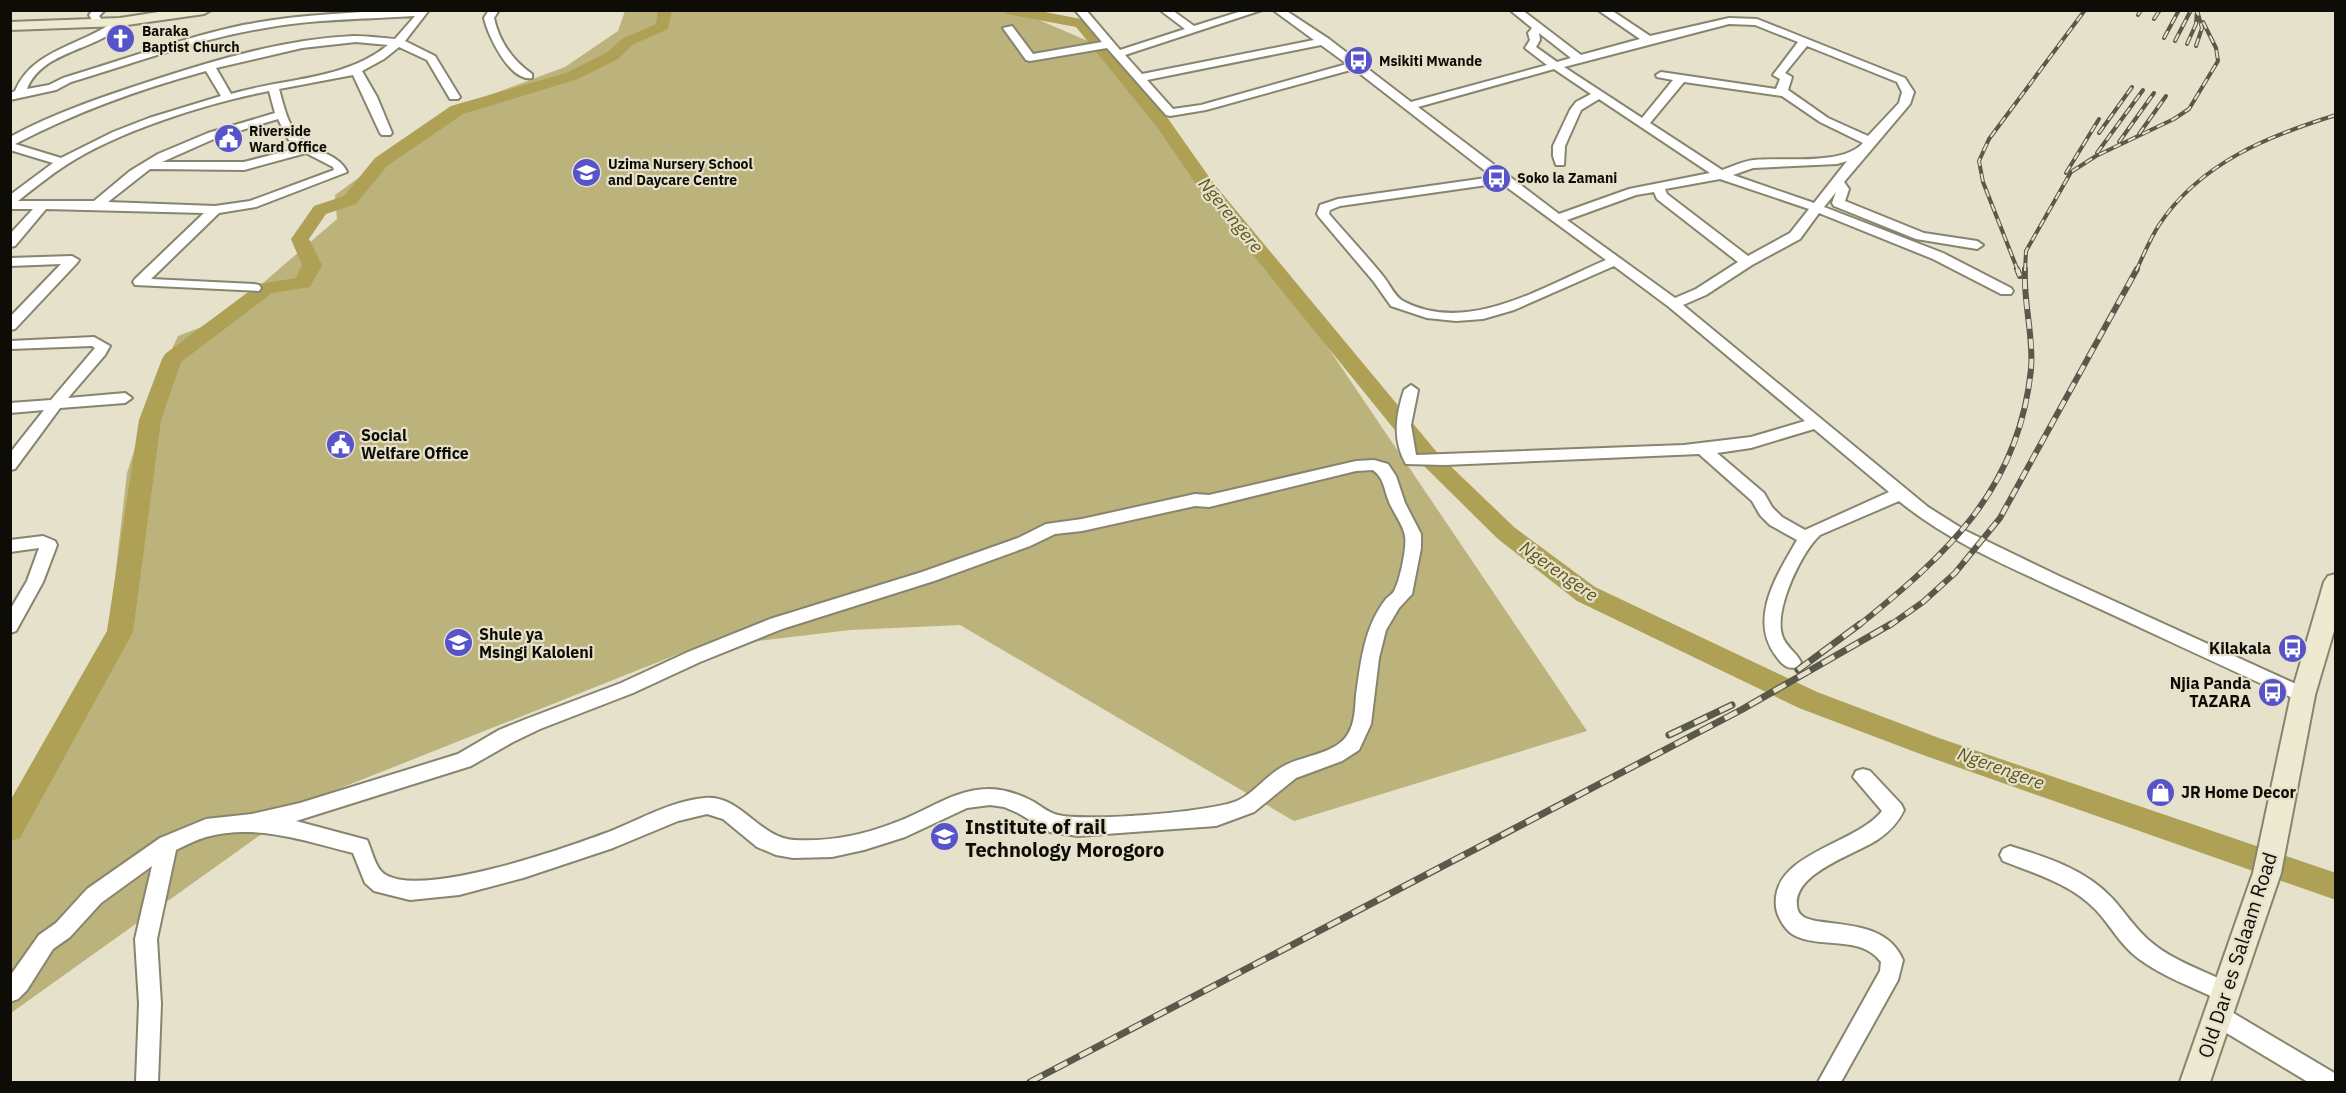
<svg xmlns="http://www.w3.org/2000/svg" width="2346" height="1093" font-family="'IBM Plex Sans',sans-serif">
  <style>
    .green { fill: #bcb27b }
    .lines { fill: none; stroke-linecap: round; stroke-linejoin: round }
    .river { fill: #aea055; fill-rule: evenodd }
    .street-casing { stroke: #87846f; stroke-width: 4 }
    .secondary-casing { stroke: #87846f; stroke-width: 4 }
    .street { fill: #fff; fill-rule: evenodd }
    .secondary { fill: #eeead2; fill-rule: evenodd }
    .rail-far2-casing { stroke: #5a574b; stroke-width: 4 }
    .rail-far1-casing { stroke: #5a574b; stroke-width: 6 }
    .rail-casing { stroke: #5a574b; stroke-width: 7 }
    .rail-far2 { stroke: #e5e1ca; stroke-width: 2; stroke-dasharray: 8; stroke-linecap: butt }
    .rail-far1 { stroke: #e5e1ca; stroke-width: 4; stroke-dasharray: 10; stroke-linecap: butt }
    .rail { stroke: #e5e1ca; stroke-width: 4.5; stroke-dasharray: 14; stroke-linecap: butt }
    .labels { text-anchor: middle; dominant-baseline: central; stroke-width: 4.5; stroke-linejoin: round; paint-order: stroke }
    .far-poi-label { font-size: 14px; font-weight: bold; fill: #0e0c06; stroke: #e5e1ca; text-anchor: start }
    .poi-label { font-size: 16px; font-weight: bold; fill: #0e0c06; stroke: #e5e1ca; text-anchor: start }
    .water-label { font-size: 18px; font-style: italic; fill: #60561d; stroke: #e5e1ca }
    .near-poi-label { font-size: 20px; font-weight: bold; fill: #0e0c06; stroke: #e5e1ca; text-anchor: start }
    .near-street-label { font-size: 20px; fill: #0e0c06; stroke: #e5e1ca }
  </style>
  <rect width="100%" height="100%" fill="#e5e1ca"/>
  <path class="green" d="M 625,11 L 1018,11 L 1123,56 L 1275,269 L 1587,731 L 1294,821 L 960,625 L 850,630 L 691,649 L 308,801 L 11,1013 L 11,805 L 109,630 L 127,473 L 155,386 L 178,336 L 220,320 L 337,219 L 335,195 L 455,108 L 565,67 L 618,31 Z"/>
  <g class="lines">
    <g class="river">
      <path d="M 658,10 L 672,10 L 668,29 L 632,45 L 618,59 L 578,79 L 463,114 L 387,166 L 356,204 L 326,214 L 309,239 L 322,265 L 310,287 L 272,293 L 181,362 L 161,420 L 133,632 L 20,838 L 10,841 L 10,801 L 107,631 L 139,420 L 162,359 L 165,354 L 259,284 L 296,278 L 302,265 L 291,239 L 314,206 L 344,196 L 375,158 L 451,106 L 566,73 L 606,53 L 622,39 L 656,24 Z"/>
      <path d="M 1000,10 L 1035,10 L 1086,20 L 1169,120 L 1210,179 L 1440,456 L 1514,527 L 1595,587 L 1817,692 L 1939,738 L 2336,873 L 2336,900 L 1923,755 L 1799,708 L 1577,601 L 1498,539 L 1424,466 L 1198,187 L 1157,127 L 1076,27 L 1007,14 Z"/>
    </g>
    <defs>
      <g id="street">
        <path d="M 93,10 L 105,10 L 99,16 L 104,23 L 103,25 L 94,23 L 89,15 Z"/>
        <path d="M 398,10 L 429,10 L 405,41 L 435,56 L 460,97 L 458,99 L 450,99 L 427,60 L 399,47 L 384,59 L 362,71 L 377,97 L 392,133 L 390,135 L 382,135 L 380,133 L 353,75 L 279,89 C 284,107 288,127 302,140 C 316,152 340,155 347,172 L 256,207 L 219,213 L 151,279 L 254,284 L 259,285 L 261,288 L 259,291 L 135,285 L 133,282 L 135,279 L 204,213 L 46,209 L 15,246 L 10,247 L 10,234 L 33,209 L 10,209 L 10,195 L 53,163 L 10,150 L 10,137 C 56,112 105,96 154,80 C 218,59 286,39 354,36 C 367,36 382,38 395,39 L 415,16 C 365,19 314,19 265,28 C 198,39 135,63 71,82 L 56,90 L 10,100 L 10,93 L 15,91 C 32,49 84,45 116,20 L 125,22 C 99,51 43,49 27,89 L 49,85 L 63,78 C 123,60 182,38 243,25 C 295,15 346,13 398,10 ZM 356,42 L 388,45 C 344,81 283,78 231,94 L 216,68 L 302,48 ZM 206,71 L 221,96 L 149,118 L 113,132 L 61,158 L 15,144 C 76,112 140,89 206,71 ZM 269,91 L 275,113 L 208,133 L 158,154 L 130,171 L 94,201 L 18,201 C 33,189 49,176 66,165 C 118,131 207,103 269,91 ZM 278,119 L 288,139 L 298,148 L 244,162 L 162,162 L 216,138 ZM 306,153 L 333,167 L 334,170 L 250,201 L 215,206 L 108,202 L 150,169 L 244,170 Z"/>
        <path d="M 489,10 L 499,10 L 494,18 C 499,41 512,60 532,74 L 532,78 C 510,82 488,36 484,18 Z"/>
        <path d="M 1075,10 L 1086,10 L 1120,50 L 1185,29 L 1160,10 L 1172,10 L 1194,26 L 1245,10 L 1262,10 L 1125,55 L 1142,74 L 1314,40 L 1273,10 L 1285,10 L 1329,39 L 1411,102 L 1547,65 L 1525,48 L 1530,40 L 1528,33 L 1532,28 L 1510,10 L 1522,10 L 1581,55 L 1640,39 L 1598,10 L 1611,10 L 1650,36 L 1729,18 L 1757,19 L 1905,78 L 1914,92 L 1910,104 L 1844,182 L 1849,189 L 1845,201 L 1924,233 L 1977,241 L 1983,245 L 1977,249 L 1916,239 L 1834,206 L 1832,203 L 1836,192 L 1824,207 L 1943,253 L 2011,288 L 2013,291 L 2011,294 L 2001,294 L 1933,259 L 1819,213 L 1800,239 L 1752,265 L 1706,295 L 1683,305 L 1928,507 L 1966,531 L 2059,576 L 2309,690 L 2312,695 L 2309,700 L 2303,702 L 2297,700 C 2222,666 2148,631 2074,597 C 2014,569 1950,543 1899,501 L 1820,535 C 1801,552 1774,610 1782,635 C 1785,646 1796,652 1801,662 L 1798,667 C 1788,670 1782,665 1776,656 C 1748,619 1777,575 1797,540 L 1770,525 L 1760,515 L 1752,501 L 1699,454 L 1445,465 L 1406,464 C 1392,440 1396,415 1404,390 L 1411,385 L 1418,390 L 1411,425 L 1416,455 L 1684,445 L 1751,437 L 1805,421 L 1669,307 L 1614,266 L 1514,310 L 1483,319 L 1456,321 L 1427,318 L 1391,306 L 1374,282 L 1319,217 L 1317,214 L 1320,205 L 1338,199 L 1493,177 L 1354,69 L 1206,110 L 1170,116 L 1166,115 L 1107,48 L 1030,61 L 1026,60 L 1003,28 L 1012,26 L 1033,54 L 1102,42 ZM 1729,24 L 1755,25 L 1798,42 L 1773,75 L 1780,79 L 1776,89 L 1661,72 L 1656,75 L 1657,77 L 1673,80 L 1642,118 L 1564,67 ZM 1539,33 L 1571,58 L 1557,62 L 1536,47 L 1540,40 ZM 1321,45 L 1347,64 L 1201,105 L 1173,109 L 1147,80 ZM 1807,46 L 1897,82 L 1902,92 L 1899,103 L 1868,136 L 1828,118 L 1788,90 L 1792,77 L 1785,73 ZM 1554,69 L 1591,94 L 1576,102 L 1570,110 L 1553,146 L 1553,156 L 1556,165 L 1564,165 L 1565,146 L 1581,110 L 1599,99 L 1710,173 L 1629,189 L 1559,214 L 1418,107 ZM 1684,82 L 1782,96 L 1820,122 L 1863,143 C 1842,166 1784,157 1754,160 C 1743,161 1732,167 1722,170 L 1650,123 ZM 1847,161 L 1814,203 L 1733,175 L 1753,168 L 1837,164 ZM 1720,179 L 1809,209 L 1790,233 L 1748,256 L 1667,194 L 1665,189 ZM 1501,183 L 1606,260 C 1546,285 1468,336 1403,301 C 1395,297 1389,283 1383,276 C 1366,255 1347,235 1329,214 L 1330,210 L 1340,206 ZM 1654,192 L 1657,199 L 1738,262 L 1696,289 L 1675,298 L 1567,220 L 1636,195 ZM 1814,429 L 1889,492 L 1805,530 L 1782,517 L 1772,507 L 1764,493 L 1717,453 L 1751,448 Z"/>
        <path d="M 72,256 L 79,260 L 77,263 L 15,329 L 10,330 L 10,317 L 61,264 L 10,266 L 10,258 Z"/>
        <path d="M 94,337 L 110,346 L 105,355 L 68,398 L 125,393 L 132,398 L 125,403 L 60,408 L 15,469 L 10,470 L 10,453 L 44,410 L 10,413 L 10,403 L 51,400 L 95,348 L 92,346 L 10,349 L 10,341 Z"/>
        <path d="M 1374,460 L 1388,464 L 1396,476 L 1405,503 L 1421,534 L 1421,548 L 1412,594 L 1399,608 L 1386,630 L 1379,658 L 1371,724 L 1359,750 L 1342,761 L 1296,778 L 1254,812 L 1216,826 L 1078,836 L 1050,832 L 1018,813 L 1004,807 L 990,805 L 967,808 L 905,837 L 864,850 L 832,857 L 793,858 L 776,855 L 757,847 L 723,819 L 707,814 L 678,821 L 613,848 L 523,878 L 459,895 L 410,900 L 374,891 L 365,883 L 353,853 C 306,841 255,823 206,837 C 196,840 186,845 176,850 L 157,939 L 161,1004 L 158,1082 L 136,1082 L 139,1004 L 135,939 L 152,866 L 101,903 L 70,937 L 53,949 L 27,990 L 18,999 L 10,1002 L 10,976 L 39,935 L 56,923 L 87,889 L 160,838 L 206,819 L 252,814 L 300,803 L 458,754 L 499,730 L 526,719 L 621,683 L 688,652 L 770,619 L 922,572 L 1018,538 L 1046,524 L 1082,519 L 1195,494 L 1209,495 L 1356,461 ZM 1373,470 C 1383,477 1384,488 1388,499 C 1392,511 1403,524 1405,536 C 1407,547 1400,580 1395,589 C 1394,593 1389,596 1386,599 C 1364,627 1361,661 1356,695 C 1355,708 1355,722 1348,734 C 1335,755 1302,755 1282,767 C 1266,776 1255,792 1239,800 C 1216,812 1084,822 1058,815 C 1049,813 1042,807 1034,802 C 1021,795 1004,789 989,789 C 954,789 926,812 894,823 C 863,835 828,842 794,840 C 759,838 741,795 705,798 C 669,801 636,822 603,834 C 560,850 424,897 386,875 C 375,869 372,850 367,840 L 296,821 L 471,766 L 513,742 L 540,729 L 633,693 L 700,662 L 782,629 L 934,581 L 1030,546 L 1055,534 L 1082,531 L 1195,506 L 1209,507 L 1356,471 Z"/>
        <path d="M 43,536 L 55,541 L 57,545 L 43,582 L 16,631 L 10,633 L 10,610 L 27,581 L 39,548 L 10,552 L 10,540 Z"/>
        <path d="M 1863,769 L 1870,771 L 1901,804 L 1904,810 C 1898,823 1889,832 1877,840 C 1854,855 1793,873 1797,906 C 1798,917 1807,919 1816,921 C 1849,926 1888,925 1903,960 L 1898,980 L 1841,1082 L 1818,1082 L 1880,971 L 1881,962 C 1861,934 1819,950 1792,934 C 1784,928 1777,916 1776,907 C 1770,853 1856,845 1882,811 L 1853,777 L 1856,771 Z"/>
        <path d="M 2010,846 C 2046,857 2085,869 2112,898 C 2125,912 2135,929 2151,942 C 2173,961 2207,972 2233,985 L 2236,992 L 2233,999 L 2225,1002 L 2217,999 C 2192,987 2162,976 2139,959 C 2121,946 2111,926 2096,910 C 2071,884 2036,874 2003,861 L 2000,855 L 2003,849 Z"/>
        <path d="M 2218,1004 L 2336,1074 L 2336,1082 L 2308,1082 L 2210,1023 L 2207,1015 L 2210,1007 Z"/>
      </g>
      <g id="secondary">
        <path d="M 171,10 L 211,10 L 204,14 L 120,26 L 10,30 L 10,22 L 120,18 Z"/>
        <path d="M 2336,574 L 2336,624 L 2315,695 L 2281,873 L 2210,1082 L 2180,1082 L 2253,873 L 2291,695 L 2324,582 L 2328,576 Z"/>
      </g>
    </defs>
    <use href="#street" class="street-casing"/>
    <use href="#secondary" class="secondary-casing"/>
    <use href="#street" class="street"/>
    <use href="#secondary" class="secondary"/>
    <defs>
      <g id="rail-far2">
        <path d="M 2138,15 L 2141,10"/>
        <path d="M 2154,19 L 2160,10"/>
        <path d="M 2164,38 L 2179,10"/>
        <path d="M 2175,41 L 2191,10"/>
        <path d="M 2187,44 L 2196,24 L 2197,10"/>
        <path d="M 2196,46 L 2202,28 L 2197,10"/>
        <path d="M 2099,133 L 2132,87"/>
        <path d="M 2139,134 L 2166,96"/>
        <path d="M 2119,142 L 2154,93"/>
        <path d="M 2097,153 L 2143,90"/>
        <path d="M 2066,173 L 2099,119"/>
        <path d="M 2018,271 L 1983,182 L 1979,161 L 1989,139 L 2085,10"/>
        <path d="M 2025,271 L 2026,251 L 2071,172 L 2096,156 L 2174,119 L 2189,109 L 2218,61 L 2216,48 L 2203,22"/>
        <path d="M 2136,271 C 2143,256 2150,239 2159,225 C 2200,163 2268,136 2336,115"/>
      </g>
      <g id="rail-far1">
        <path d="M 2017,269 L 2020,276"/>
        <path d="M 1858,626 C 1946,555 2019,490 2031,369 C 2034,336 2023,303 2025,269"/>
        <path d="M 1889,626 L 1923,602 L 1955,573 L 2000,518 L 2137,269"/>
      </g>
      <g id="rail">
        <path d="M 1798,670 L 1860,624"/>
        <path d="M 1669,735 L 1732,705"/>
        <path d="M 1030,1082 L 1741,710 L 1891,624"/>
      </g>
    </defs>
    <use href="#rail-far2" class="rail-far2-casing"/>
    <use href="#rail-far1" class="rail-far1-casing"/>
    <use href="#rail" class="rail-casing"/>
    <use href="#rail-far2" class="rail-far2"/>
    <use href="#rail-far1" class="rail-far1"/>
    <use href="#rail" class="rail"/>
  </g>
  <defs>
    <symbol id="church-disc" viewBox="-11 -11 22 22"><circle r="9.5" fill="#5653cb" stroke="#e5e1ca"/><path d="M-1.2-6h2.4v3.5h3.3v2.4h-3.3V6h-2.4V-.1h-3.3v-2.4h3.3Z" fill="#fff"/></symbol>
    <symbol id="bus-disc" viewBox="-11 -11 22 22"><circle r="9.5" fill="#5653cb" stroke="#e5e1ca"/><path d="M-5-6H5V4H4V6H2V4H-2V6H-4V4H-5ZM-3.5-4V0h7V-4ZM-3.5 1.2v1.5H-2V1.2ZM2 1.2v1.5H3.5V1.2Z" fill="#fff"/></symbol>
    <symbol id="civic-disc" viewBox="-11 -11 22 22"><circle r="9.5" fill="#5653cb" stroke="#e5e1ca"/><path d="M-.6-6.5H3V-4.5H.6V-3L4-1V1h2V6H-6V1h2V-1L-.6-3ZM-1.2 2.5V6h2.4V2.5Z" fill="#fff"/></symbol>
    <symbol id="school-disc" viewBox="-11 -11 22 22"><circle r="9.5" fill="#5653cb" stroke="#e5e1ca"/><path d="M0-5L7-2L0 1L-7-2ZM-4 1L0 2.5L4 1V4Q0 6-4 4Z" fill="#fff"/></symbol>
    <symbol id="shop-disc" viewBox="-11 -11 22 22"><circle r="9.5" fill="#5653cb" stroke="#e5e1ca"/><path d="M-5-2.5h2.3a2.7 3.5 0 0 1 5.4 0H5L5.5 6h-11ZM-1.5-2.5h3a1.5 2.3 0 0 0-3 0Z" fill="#fff"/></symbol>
    <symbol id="university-disc" viewBox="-11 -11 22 22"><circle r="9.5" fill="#5653cb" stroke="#e5e1ca"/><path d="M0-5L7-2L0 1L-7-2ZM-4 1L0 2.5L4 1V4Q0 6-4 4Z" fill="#fff"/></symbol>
  </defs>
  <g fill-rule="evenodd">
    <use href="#church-disc" x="104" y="22" width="33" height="33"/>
    <use href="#bus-disc" x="1342" y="44" width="33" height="33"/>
    <use href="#civic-disc" x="212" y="122" width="33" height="33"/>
    <use href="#school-disc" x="570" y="156" width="33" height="33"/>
    <use href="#bus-disc" x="1480" y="162" width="33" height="33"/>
    <use href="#civic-disc" x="324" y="428" width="33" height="33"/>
    <use href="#school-disc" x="442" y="626" width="33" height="33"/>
    <use href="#bus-disc" x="2276" y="632" width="33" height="33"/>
    <use href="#bus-disc" x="2256" y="676" width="33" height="33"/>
    <use href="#shop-disc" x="2144" y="776" width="33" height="33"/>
    <use href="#university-disc" x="928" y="820" width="33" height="33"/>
  </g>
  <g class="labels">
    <g class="far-poi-label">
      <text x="142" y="31">Baraka<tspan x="142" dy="16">Baptist Church</tspan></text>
      <text x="1379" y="61">Msikiti Mwande</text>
      <text x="249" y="131">Riverside<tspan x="249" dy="16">Ward Office</tspan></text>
      <text x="608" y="164">Uzima Nursery School<tspan x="608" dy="16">and Daycare Centre</tspan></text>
      <text x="1517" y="178">Soko la Zamani</text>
    </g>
    <g class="poi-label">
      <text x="361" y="435">Social<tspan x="361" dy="18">Welfare Office</tspan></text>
      <text x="479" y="634">Shule ya<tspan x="479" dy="18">Msingi Kaloleni</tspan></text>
      <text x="2271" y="648" text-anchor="end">Kilakala</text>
      <text x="2251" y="683" text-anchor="end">Njia Panda<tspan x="2251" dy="18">TAZARA</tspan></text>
      <text x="2181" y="792">JR Home Decor</text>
    </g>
    <g class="water-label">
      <text transform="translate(1231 215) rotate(51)">Ngerengere</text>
      <text transform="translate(1559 571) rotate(35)">Ngerengere</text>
      <text transform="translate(2001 768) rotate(20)">Ngerengere</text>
    </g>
    <g class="near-poi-label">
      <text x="965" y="826">Institute of rail<tspan x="965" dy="23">Technology Morogoro</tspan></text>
    </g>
    <g class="near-street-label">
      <text transform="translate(2237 955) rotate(-72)">Old Dar es Salaam Road</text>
    </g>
  </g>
  <rect width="2346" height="1093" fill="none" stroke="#0e0c06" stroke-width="24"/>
</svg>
